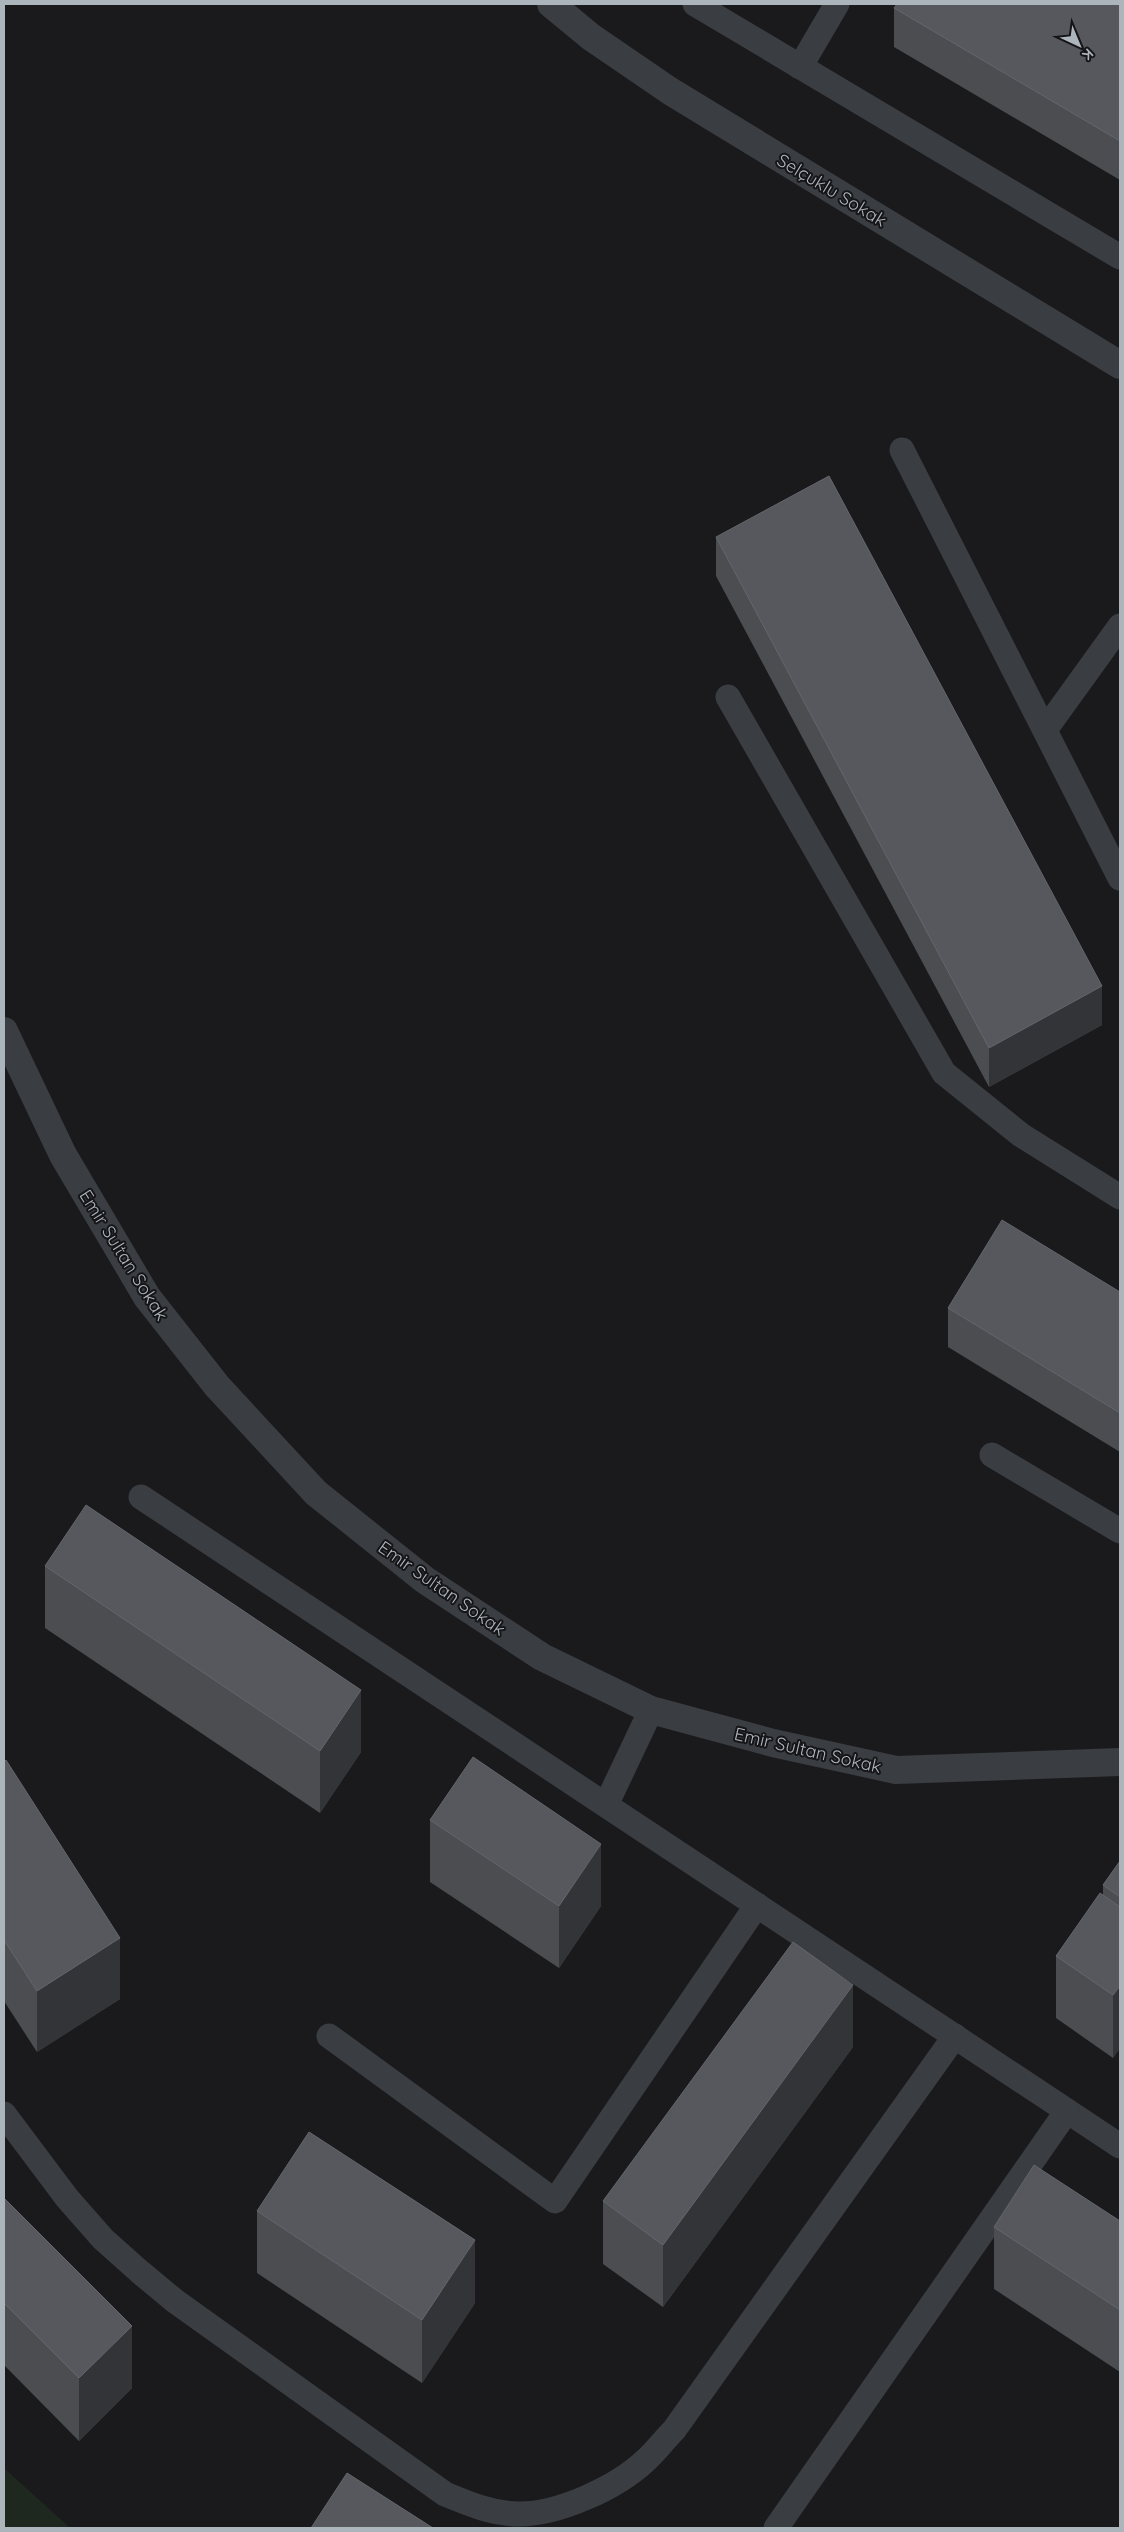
<svg xmlns="http://www.w3.org/2000/svg" width="1124" height="2532" font-family="Quicksand,sans-serif">
  <style>
    .green { fill: #1f281f }
    .lines { fill: none; stroke-linecap: round; stroke-linejoin: round }
    .lane { stroke: #3a3d41; stroke-width: 25 }
    .street { stroke: #3a3d41; stroke-width: 28 }
    .wall { fill: #4b4d51 }
    .shaded-wall { fill: #333437 }
    .building { fill: #56585d; stroke: #63666c }
    .labels { text-anchor: middle; dominant-baseline: central; stroke-width: 4; stroke-linejoin: round; paint-order: stroke }
    .street-label { font-size: 18px; fill: #acb4bc; stroke: #151517 }
  </style>
  <rect width="100%" height="100%" fill="#1a1a1c"/>
  <path class="green" d="M 4,2468 L 70,2528 L 4,2528 Z"/>
  <g class="lines">
    <g class="lane">
      <path d="M 695,4 L 1120,257"/>
      <path d="M 800,67 L 837,4"/>
      <path d="M 902,450 L 1120,878"/>
      <path d="M 728,697 L 944,1073 L 1021,1135 L 1120,1197"/>
      <path d="M 1045,730 L 1120,626"/>
      <path d="M 992,1455 L 1120,1531"/>
      <path d="M 141,1497 L 1120,2146"/>
      <path d="M 606,1805 L 651,1710"/>
      <path d="M 329,2036 L 555,2201 L 757,1905"/>
      <path d="M 4,2114 L 67,2198 L 103,2239 L 140,2272 L 175,2301 L 445,2494 C 469,2504 493,2514 519,2514 C 559,2514 616,2488 645,2461 C 655,2452 664,2440 674,2430 L 955,2036"/>
      <path d="M 776,2528 L 1067,2111"/>
    </g>
    <g class="street">
      <path d="M 551,4 L 591,37 L 670,91 L 1120,365"/>
      <path d="M 4,1031 L 63,1155 L 147,1297 L 217,1386 L 316,1493 L 425,1580 L 542,1657 L 651,1710 L 773,1743 L 896,1770 L 1120,1762"/>
    </g>
  </g>
  <g class="wall">
    <path d="M 1120,4 L 1120,180 L 894,47 L 894,8 Z"/>
    <path d="M 716,537 L 1102,1025 L 989,1087 L 716,576 Z"/>
    <path d="M 1120,1292 L 1120,1452 L 948,1347 L 948,1308 Z"/>
    <path d="M 45,1566 L 361,1752 L 320,1813 L 45,1628 Z"/>
    <path d="M 4,1762 L 120,1999 L 37,2052 L 4,2001 Z"/>
    <path d="M 430,1820 L 601,1906 L 559,1968 L 430,1882 Z"/>
    <path d="M 1120,1861 L 1120,2048 L 1113,2058 L 1056,2018 L 1056,1956 L 1103,1895 L 1103,1885 Z"/>
    <path d="M 853,2047 L 663,2307 L 603,2264 L 603,2201 Z"/>
    <path d="M 4,2198 L 132,2388 L 79,2441 L 4,2365 Z"/>
    <path d="M 257,2211 L 475,2303 L 422,2383 L 257,2273 Z"/>
    <path d="M 1120,2221 L 1120,2372 L 994,2289 L 994,2227 Z"/>
  </g>
  <g class="shaded-wall">
    <path d="M 1102,986 L 1102,1025 L 989,1087 L 989,1048 Z"/>
    <path d="M 361,1690 L 361,1752 L 320,1813 L 320,1751 Z"/>
    <path d="M 601,1844 L 601,1906 L 559,1968 L 559,1906 Z"/>
    <path d="M 120,1938 L 120,1999 L 37,2052 L 37,1991 Z"/>
    <path d="M 853,1985 L 853,2047 L 663,2307 L 663,2245 Z"/>
    <path d="M 1120,1986 L 1120,2048 L 1113,2058 L 1113,1995 Z"/>
    <path d="M 475,2240 L 475,2303 L 422,2383 L 422,2320 Z"/>
    <path d="M 132,2326 L 132,2388 L 79,2441 L 79,2378 Z"/>
  </g>
  <g class="building">
    <path d="M 897,4 L 1120,4 L 1120,141 L 894,8 Z"/>
    <path d="M 829,476 L 1102,986 L 989,1048 L 716,537 Z"/>
    <path d="M 1002,1220 L 1120,1292 L 1120,1413 L 948,1308 Z"/>
    <path d="M 86,1505 L 361,1690 L 320,1751 L 45,1566 Z"/>
    <path d="M 473,1757 L 601,1844 L 559,1906 L 430,1820 Z"/>
    <path d="M 6,1760 L 120,1938 L 37,1991 L 4,1940 L 4,1762 Z"/>
    <path d="M 1120,1861 L 1120,1897 L 1103,1885 Z"/>
    <path d="M 1100,1893 L 1120,1907 L 1120,1986 L 1113,1995 L 1056,1956 Z"/>
    <path d="M 793,1942 L 853,1985 L 663,2245 L 603,2201 Z"/>
    <path d="M 309,2132 L 475,2240 L 422,2320 L 257,2211 Z"/>
    <path d="M 1034,2165 L 1120,2221 L 1120,2310 L 994,2227 Z"/>
    <path d="M 4,2198 L 132,2326 L 79,2378 L 4,2303 Z"/>
    <path d="M 347,2473 L 433,2528 L 311,2528 Z"/>
  </g>
  <g class="labels">
    <g class="street-label">
      <text transform="translate(832 190) rotate(31)">Selçuklu Sokak</text>
      <text transform="translate(124 1255) rotate(58)">Emir Sultan Sokak</text>
      <text transform="translate(442 1588) rotate(35)">Emir Sultan Sokak</text>
      <text transform="translate(808 1750) rotate(13)">Emir Sultan Sokak</text>
    </g>
  </g>
  <rect width="1124" height="2532" fill="none" stroke="#acb4bc" stroke-width="10"/>
  <g transform="translate(1079 45) rotate(136)" stroke="#151517" stroke-width="4" paint-order="stroke">
  <path d="M0-4L9 19L0 12L-9 19Z" fill="#acb4bc"/>
  <text y="-8" font-size="14" font-weight="bold" text-anchor="middle" fill="#acb4bc">K</text>
  </g>
</svg>
